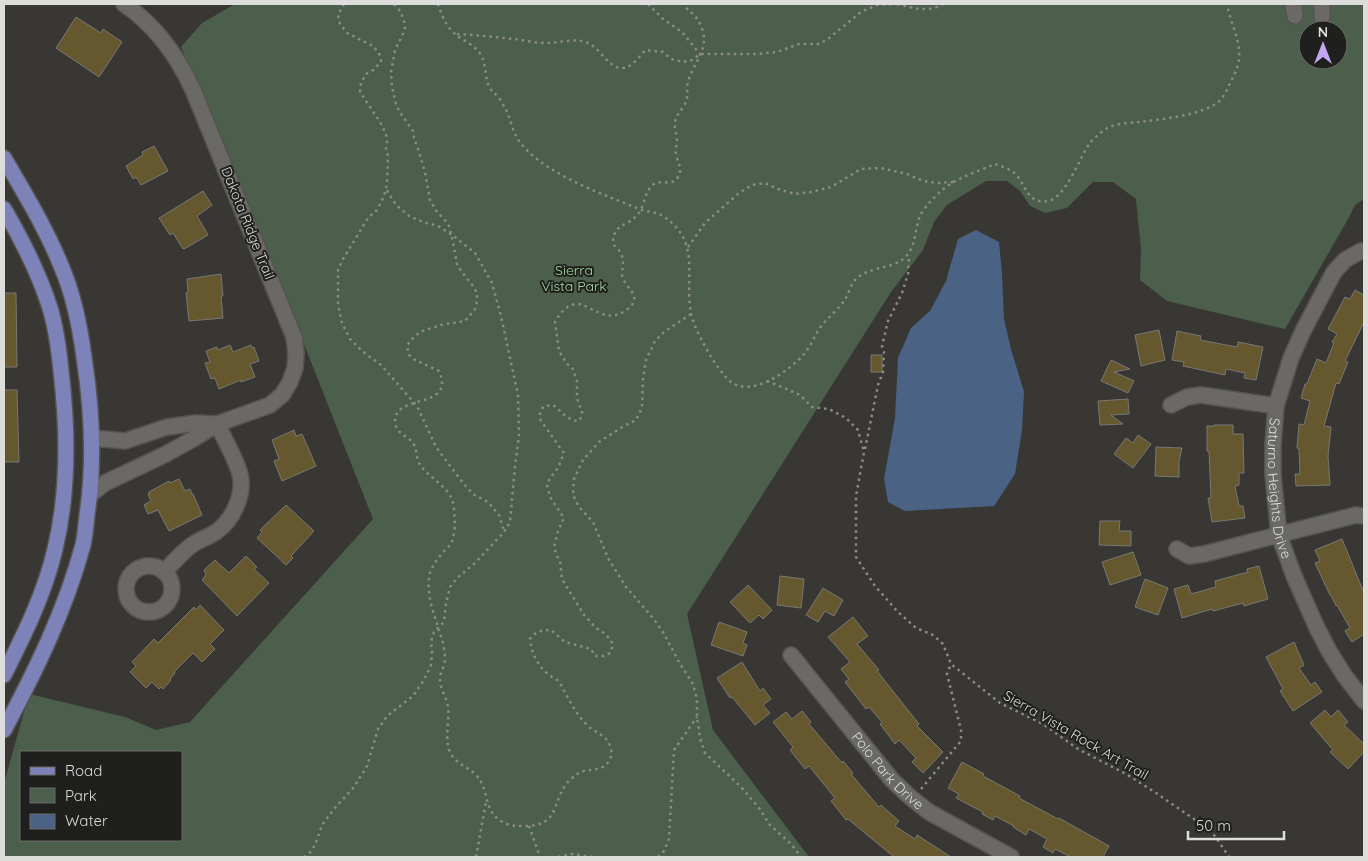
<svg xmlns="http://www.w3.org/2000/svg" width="1368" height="861" font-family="Quicksand,sans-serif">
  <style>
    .green { fill: #4b5f4c; fill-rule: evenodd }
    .water { fill: #4a6284 }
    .building { fill: #65572e; stroke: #797874 }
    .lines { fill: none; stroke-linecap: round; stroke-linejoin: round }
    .minor-casing { stroke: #555451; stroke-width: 18 }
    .major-casing { stroke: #555451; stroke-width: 18 }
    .path { stroke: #8c8b89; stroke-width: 2.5; stroke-dasharray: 2.5 4; stroke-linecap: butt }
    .minor { stroke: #6a6966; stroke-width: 15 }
    .major { stroke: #7d83b9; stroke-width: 15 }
    .labels { text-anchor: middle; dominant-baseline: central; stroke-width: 4; stroke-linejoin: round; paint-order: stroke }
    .street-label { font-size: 14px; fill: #dddddb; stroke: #1f1f1d }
    .park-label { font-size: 14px; fill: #a4daa6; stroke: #1f1f1d }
  </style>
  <rect width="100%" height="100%" fill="#383734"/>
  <path class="green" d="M 235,4 L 1364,4 L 1364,199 L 1355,205 L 1348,219 L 1285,329 L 1167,301 L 1140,280 L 1141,249 L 1136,199 L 1113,182 L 1093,182 L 1067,208 L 1045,213 L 1030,206 L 1020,191 L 1007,181 L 986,181 L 947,205 L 934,222 L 923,250 L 891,292 L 687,614 L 713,730 L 809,857 L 4,857 L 4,783 L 29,694 L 125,717 L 156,730 L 190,722 L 373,519 L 300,334 L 181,47 L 202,23 ZM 1308,30 L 1338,30 L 1338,60 L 1308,60 ZM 21,752 L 181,752 L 181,840 L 21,840 Z"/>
  <path class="water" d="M 976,230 L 999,242 L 1002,274 L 1004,319 L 1011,349 L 1024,392 L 1022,430 L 1015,474 L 994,506 L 905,511 L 888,502 L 884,479 L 895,418 L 898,358 L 911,328 L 930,311 L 946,281 L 958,239 Z"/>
  <g class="building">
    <path d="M 76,17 L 101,33 L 103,29 L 122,42 L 99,77 L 56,48 Z"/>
    <path d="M 154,146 L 168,171 L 141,185 L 136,177 L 133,179 L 126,166 L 143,155 L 142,152 Z"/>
    <path d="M 203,191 L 212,205 L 197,216 L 208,235 L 184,249 L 184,248 L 183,249 L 173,233 L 170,235 L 159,218 Z"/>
    <path d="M 221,274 L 223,296 L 221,296 L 223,318 L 189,321 L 186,293 L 188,292 L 187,279 Z"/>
    <path d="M 1355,290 L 1364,295 L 1364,322 L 1345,361 L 1348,362 L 1339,384 L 1336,383 L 1324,426 L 1331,427 L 1328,456 L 1330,485 L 1296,486 L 1295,474 L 1300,474 L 1299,449 L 1297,448 L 1299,424 L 1304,425 L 1310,401 L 1301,398 L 1305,384 L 1307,384 L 1317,359 L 1326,363 L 1334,343 L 1332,342 L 1337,334 L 1328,329 L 1345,297 L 1350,299 Z"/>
    <path d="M 4,293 L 16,293 L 17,367 L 4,367 Z"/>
    <path d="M 1159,330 L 1165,360 L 1141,366 L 1135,335 Z"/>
    <path d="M 1177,331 L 1201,336 L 1200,340 L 1237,347 L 1238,342 L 1263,347 L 1256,380 L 1244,378 L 1245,373 L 1226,369 L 1225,375 L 1183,366 L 1184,362 L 1172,360 Z"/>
    <path d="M 230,345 L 233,352 L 251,345 L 252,348 L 254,347 L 259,361 L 250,364 L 255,377 L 241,382 L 241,380 L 219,389 L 215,378 L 211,379 L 205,363 L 210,362 L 206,351 L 217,347 L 218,350 Z"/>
    <rect x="871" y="355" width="11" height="17"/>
    <path d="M 1111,360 L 1130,369 L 1114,372 L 1134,381 L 1128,393 L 1101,381 Z"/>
    <path d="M 4,390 L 17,390 L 19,462 L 4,462 Z"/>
    <path d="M 1128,399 L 1129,414 L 1111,415 L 1123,424 L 1100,425 L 1098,401 Z"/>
    <path d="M 1214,425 L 1233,425 L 1233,434 L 1243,434 L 1244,473 L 1239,473 L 1239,485 L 1235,486 L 1239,506 L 1243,506 L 1245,518 L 1212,522 L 1208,498 L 1211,498 L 1209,451 L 1207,451 L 1207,426 L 1214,426 Z"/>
    <path d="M 294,430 L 296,436 L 302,434 L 316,466 L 282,481 L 274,461 L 279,459 L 272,440 Z"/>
    <path d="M 1138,435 L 1151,444 L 1133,468 L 1114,454 L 1126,438 L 1133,443 Z"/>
    <path d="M 1156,447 L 1182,448 L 1179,461 L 1179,477 L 1155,476 Z"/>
    <path d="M 179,479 L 185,491 L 190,489 L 192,494 L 193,494 L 202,515 L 169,531 L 158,510 L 148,514 L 144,505 L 151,501 L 148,494 L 149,494 L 149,492 L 169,481 L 170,483 Z"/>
    <path d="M 286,505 L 314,531 L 291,556 L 293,558 L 286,565 L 257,538 L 262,532 L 260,530 Z"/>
    <path d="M 1100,521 L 1120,521 L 1119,531 L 1131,531 L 1131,546 L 1099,545 Z"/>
    <path d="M 1342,539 L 1364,593 L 1364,634 L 1352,642 L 1345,631 L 1350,628 L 1337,605 L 1336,606 L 1331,595 L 1330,595 L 1315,563 L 1320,561 L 1315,550 Z"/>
    <path d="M 1133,552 L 1141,575 L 1110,585 L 1102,562 Z"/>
    <path d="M 246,556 L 257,567 L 254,569 L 269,583 L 237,616 L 202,580 L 206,575 L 204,570 L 215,560 L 229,573 Z"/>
    <path d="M 1259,566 L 1268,599 L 1244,606 L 1243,603 L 1213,611 L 1212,609 L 1182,618 L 1174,589 L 1188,585 L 1191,594 L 1216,587 L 1215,581 L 1248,572 L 1247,569 Z"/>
    <path d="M 780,576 L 804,579 L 801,608 L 777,605 Z"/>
    <path d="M 1145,579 L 1168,588 L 1158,615 L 1135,607 Z"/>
    <path d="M 748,585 L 772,610 L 763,619 L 759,615 L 750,623 L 730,602 Z"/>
    <path d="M 823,588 L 843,600 L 834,616 L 825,611 L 818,622 L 806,615 Z"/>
    <path d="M 200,605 L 224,630 L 210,644 L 215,649 L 202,662 L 193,653 L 174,672 L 175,673 L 170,679 L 171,680 L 163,689 L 161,687 L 159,689 L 152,682 L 146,688 L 130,672 L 136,666 L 132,662 L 154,639 L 158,643 L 194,607 L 196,610 Z"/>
    <path d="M 853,617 L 868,636 L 857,644 L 879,670 L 877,671 L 919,724 L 917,726 L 943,752 L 923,773 L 912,762 L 916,758 L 899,740 L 895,744 L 880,724 L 882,722 L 869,707 L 866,709 L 845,682 L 849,679 L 841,669 L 850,662 L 828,637 Z"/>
    <path d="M 719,622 L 747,632 L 743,643 L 747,645 L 743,656 L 711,645 Z"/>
    <path d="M 1294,642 L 1304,665 L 1299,668 L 1311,685 L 1315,682 L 1322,692 L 1293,711 L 1280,691 L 1283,689 L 1266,657 Z"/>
    <path d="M 742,662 L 760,691 L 763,688 L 771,699 L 763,705 L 770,713 L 755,725 L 732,697 L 730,698 L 717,678 Z"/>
    <path d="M 1325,710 L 1331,717 L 1338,710 L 1348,722 L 1344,725 L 1364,744 L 1364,752 L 1348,769 L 1330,752 L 1333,750 L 1310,723 Z"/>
    <path d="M 802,711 L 811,722 L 809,724 L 842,763 L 843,761 L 853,773 L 851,774 L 879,807 L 881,805 L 899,821 L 895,826 L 915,839 L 917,835 L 951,857 L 894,857 L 848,819 L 846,820 L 831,801 L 835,798 L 809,766 L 805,769 L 790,750 L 793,747 L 773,722 L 786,712 L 792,719 Z"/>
    <path d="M 962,762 L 984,774 L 983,776 L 1020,796 L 1019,798 L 1058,819 L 1059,818 L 1109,846 L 1103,857 L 1071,857 L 1055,849 L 1053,853 L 1043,847 L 1047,839 L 1029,829 L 1026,835 L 1013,827 L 1014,826 L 995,816 L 993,820 L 982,814 L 983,812 L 956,798 L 959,794 L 948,788 Z"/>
  </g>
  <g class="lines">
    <defs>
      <g id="minor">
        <path d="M 1293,4 L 1295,16"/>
        <path d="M 1322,17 L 1322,4"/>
        <path id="s1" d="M 1361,251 L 1345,260 L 1334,272 L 1303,331 L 1291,358 L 1276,406 L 1273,445 L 1273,475 L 1279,535 L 1294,576 L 1317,628 L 1329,651 L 1344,675 L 1364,701"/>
        <path d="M 1171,405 L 1187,397 L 1201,395 L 1276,406"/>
        <path d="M 92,438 L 125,441 L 167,427 L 196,423 L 217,424"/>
        <path d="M 90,495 L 105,483 L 166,454 L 193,439 L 217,424 L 270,405 L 282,395 L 290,382 L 295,368 L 296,352 L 294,337 L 193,90 C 178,57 155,25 124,4"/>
        <path d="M 1177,549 L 1189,556 L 1204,554 L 1356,515 L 1364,516"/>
        <circle cx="149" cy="589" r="23"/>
        <path d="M 164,572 C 173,563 182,552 192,545 C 199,540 208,537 216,532 C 233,520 245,494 240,474 C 235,457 225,440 217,424"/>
        <path id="s2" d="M 791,655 L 892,780 L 910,797 L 929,812 L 1011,857"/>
      </g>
      <g id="major">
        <path d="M 4,158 C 25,194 47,230 62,268 C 74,296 80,327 84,357 C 92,409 95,462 87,515 C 86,525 85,536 83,545 C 65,611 36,670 4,730"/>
        <path d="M 4,209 C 22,240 39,273 50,308 C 56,328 59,350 61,371 C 68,430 69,491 55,549 C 45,593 24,635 4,675"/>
      </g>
    </defs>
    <use href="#minor" class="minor-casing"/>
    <use href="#major" class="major-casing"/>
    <g class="path">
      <path d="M 344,4 L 338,15 L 340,24 L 347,33 L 373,46 L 379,53 L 381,61 L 375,69 L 366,74 L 361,83 L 360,92 L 380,122 L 386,134 L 387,142 L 386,149 L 388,156 L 387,184 L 384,196 L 377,210 L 368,218 L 343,259 L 338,270 L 338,305 L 342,323 L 350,339 L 362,351 L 381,365 L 417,406 L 436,447 L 463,483 L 473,494 L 488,502 L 499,515 L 504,531"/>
      <path d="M 394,4 L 400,11 L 404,20 L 405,30 L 395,50 L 391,72 L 392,87 L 396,104 L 399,111 L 413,131 L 414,138 L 418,149 L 425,172 L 430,200 L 437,212 L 444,219 L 449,226 L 453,242 L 457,264 L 461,271 L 473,286 L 477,293 L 477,301 L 475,309 L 465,321 L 441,325 L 423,331 L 416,335 L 411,340 L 407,346 L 409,355 L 415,360 L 439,371 C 456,411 394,392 395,422 C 396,434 407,435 413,443 C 417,449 416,457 419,463 C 427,477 447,485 452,500 C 455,507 454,516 455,524 C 455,528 453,541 451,544 C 449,547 446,548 445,550 C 438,558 430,568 429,578 C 427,595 433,612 438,627 C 439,633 442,637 443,643 C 444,648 445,654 445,659 C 445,666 440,672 440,679 C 440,689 447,698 448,707 C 450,722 444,737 450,752 C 455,763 466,766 475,774 C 491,789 481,814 507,824 C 513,826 518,826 524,826 C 560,826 551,804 567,783 C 570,780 573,777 576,775 C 586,766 601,774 609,761 C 611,757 612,754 611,749 C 608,734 595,734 586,724 C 576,714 570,701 563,689 C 563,688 560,683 559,682 C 557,679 552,677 549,675 C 537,665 532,654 530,639 C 536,631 542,630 551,630 L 565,642 L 591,649 L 595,656 L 603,656 L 610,653 L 613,645 L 610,639 L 604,633 L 596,628 L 584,615 L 562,579 L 560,561 L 557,556 L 554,547 L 558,531 L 564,518 L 550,497 L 547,485 L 550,478 L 558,468 L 564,453 L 541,421 C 539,415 540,411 544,406 L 553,405 C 562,411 567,421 579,421 L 582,416 L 582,410 L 578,403 L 577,395 L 577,381 L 572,367 L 567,364 L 559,351 L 555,322 C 560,313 567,304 578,304 C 583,304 585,306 589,308 C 602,314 611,320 625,311 C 644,298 629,291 623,279 C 620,272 625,264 622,256 C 621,251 616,248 613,244 C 613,222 627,228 638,214 C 645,206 644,191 654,184 C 662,179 672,187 678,177 C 683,169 678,163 676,155 C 675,150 677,144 677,139 C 677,134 674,129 675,124 C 675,116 681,111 685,104 C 689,97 686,89 688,82 C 692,67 704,54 704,39 C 704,31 699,20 694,15 C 690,11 686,9 684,4"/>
      <path d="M 438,4 C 441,13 445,24 452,31 C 461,41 476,44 482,57 C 486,66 485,77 489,87 C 492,92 495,93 498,97 C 501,100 503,105 505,108 C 511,119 512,131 519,141 C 538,167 580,185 609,197 C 620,201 631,206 642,210 C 649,212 656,212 663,216 C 702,242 684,275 691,313 C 694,330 717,371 731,382 C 753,398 790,370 804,354 C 812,345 815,333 823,324 C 830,316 838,309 844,301 C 849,294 851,283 857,278 C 872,265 896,270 908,254 C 916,243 915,228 920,216 C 924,208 933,198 940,192 C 955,178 977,172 995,164 C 1004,167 1013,170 1018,177 C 1027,189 1029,204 1048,201 C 1066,198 1080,156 1090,143 C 1093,139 1099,134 1104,130 C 1114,123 1128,123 1140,122 C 1163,119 1194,116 1214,105 C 1223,100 1227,90 1231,81 C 1235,74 1238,67 1239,59 C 1241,41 1230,22 1227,4"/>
      <path d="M 648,4 L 663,19 L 682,32 L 700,54"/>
      <path d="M 897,4 C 913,8 928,13 943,4"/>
      <path d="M 457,34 C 476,35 495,37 514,39 C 524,40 535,43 545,43 C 558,43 570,39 583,41 C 600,45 607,69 623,68 C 633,67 639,56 646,50 L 663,52 L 671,59 L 683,62 L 692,60 L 700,54 L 756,54 L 777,52 L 799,44 L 819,44 L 828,39 L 861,12 L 877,5 L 897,4"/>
      <path d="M 688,247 L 705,223 L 739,193 L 752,185 L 765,183 L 778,189 L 795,194 L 811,192 L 831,187 L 861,169 L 881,168 L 907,174 L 923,181 L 938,183 L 954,182"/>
      <path d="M 691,314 L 664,332 L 655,341 L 646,360 L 643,378 L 642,408 L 636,420 L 624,426 L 599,442 L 583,460 L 574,479 L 573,495 L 579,507 L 593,522 L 608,558 L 626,587 L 653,618 L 663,632 L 679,662 L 693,684 L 697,700 L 697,717 L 700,738 L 705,753 L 741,787 L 759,808 L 770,825 L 792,845 L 801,857"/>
      <path d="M 767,381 L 782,387 L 800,395 L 812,407 L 829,409 L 846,418 L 858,430 L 864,452 L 856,496 L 856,557 L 875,586 L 897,611 L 916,628 L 933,635 L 943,644 L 951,664 L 1000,703 L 1043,724 L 1078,749 L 1126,774 L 1153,791 L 1194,819 L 1215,836 L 1229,857"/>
      <path d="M 865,449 L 878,385 L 883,372 L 884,352 L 882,346 L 888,321 L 902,293 L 908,274 L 909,255"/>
      <path d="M 921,789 L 961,741 L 961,730 L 947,674 L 951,664"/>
      <path d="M 529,826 L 540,857"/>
      <path d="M 304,857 L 309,854 L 315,845 L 322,825 L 334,809 L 354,787 L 367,766 L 378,729 L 387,716 L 413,696 L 424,680 L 431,665 L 432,651 L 431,642 L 434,632 L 444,622 L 446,603 L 450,587 L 457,578 L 474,564 L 504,532 L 510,522 L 515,466 L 519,436 L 518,395 L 501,316 L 492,283 L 475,253 L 455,237 L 438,226 L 423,222 L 409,216 L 396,205 L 386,189"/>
      <path d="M 476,857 L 486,802"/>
      <path d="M 558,857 L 571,854 L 593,857"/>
      <path d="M 658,857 L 664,851 L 669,839 L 674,750 L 697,717"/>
    </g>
    <use href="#minor" class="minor"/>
    <use href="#major" class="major"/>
  </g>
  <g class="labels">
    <g class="street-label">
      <text transform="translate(248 223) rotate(68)">Dakota Ridge Trail</text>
      <text stroke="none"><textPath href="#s1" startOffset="264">Saturno Heights Drive</textPath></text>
      <text transform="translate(1076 735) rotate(30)">Sierra Vista Rock Art Trail</text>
      <text stroke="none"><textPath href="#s2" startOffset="151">Polo Park Drive</textPath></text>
    </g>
    <g class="park-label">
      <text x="574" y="270">Sierra<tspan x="574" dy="16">Vista Park</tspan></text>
    </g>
  </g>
  <rect width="1368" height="861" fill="none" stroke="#dddddb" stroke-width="10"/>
  <rect x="20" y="751" width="162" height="90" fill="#1f1f1d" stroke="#6b6b69"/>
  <rect x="30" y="767" width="25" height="8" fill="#7d83b9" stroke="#6b6b69"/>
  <text x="65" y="776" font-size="15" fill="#dddddb">Road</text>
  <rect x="30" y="788" width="25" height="15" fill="#4b5f4c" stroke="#6b6b69"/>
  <text x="65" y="801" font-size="15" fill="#dddddb">Park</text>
  <rect x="30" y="814" width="25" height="15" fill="#4a6284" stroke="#6b6b69"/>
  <text x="65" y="826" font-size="15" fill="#dddddb">Water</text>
  <g transform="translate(1323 45)"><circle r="24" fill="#1f1f1d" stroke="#6b6b69"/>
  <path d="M0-4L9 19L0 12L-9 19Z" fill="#c4a7f1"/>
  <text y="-8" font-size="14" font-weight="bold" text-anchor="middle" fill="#dddddb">N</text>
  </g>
  <path d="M1188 831v8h96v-8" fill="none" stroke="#dddddb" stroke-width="2.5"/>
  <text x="1196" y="831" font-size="15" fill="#dddddb" stroke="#1f1f1d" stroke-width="4" paint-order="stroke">50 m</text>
</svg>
